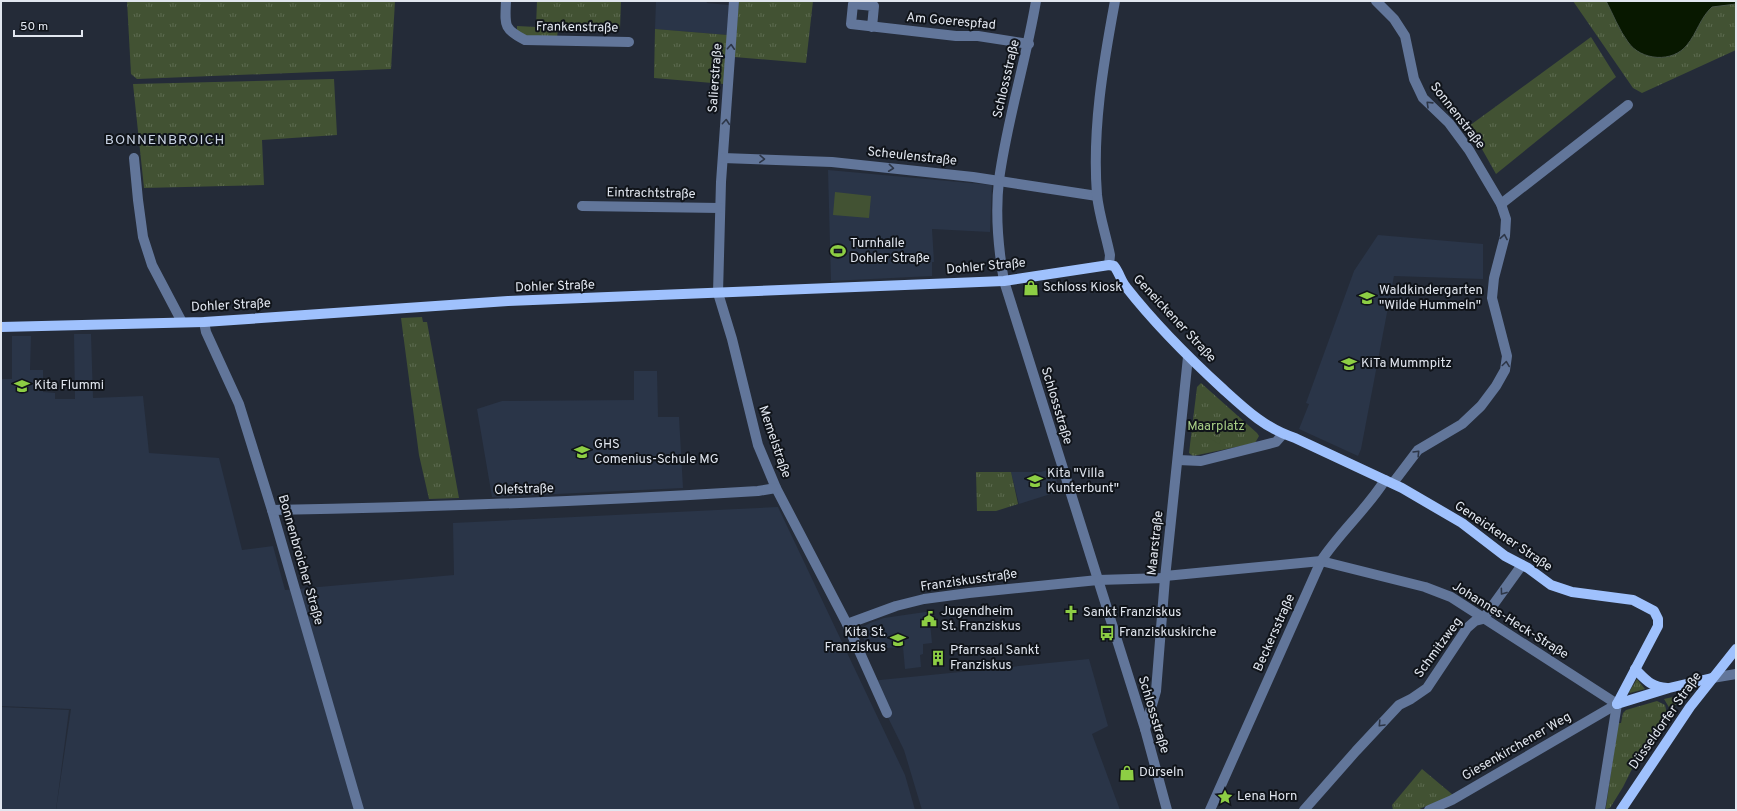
<svg xmlns="http://www.w3.org/2000/svg" width="1737" height="811" font-family="Overpass,sans-serif">
  <style>
    .built { fill: #2a3548 }
    .grass { fill: url(#grass-tufts) }
    .pitch { fill: #425233 }
    .water { fill: #081800; stroke: #495648 }
    .lines { fill: none; stroke-linecap: round; stroke-linejoin: round }
    .minor { stroke: #62769a; stroke-width: 10 }
    .major { stroke: #9fc1fd; stroke-width: 10 }
    .oneway { stroke: #2d3647 }
    .labels { text-anchor: middle; dominant-baseline: central; stroke-width: 4; stroke-linejoin: round; paint-order: stroke }
    .street-label { font-size: 13px; fill: #e1e6ef; stroke: #10141a }
    .poi-label { font-size: 13px; fill: #e1e6ef; stroke: #10141a; text-anchor: start }
    .park-label { font-size: 13px; fill: #a9d087; stroke: #10141a }
    .neighbourhood-label { font-size: 14px; letter-spacing: 1px; fill: #cad4e5; stroke: #10141a }
  </style>
  <defs>
    <pattern id="grass-tufts" width="24" height="20" patternUnits="userSpaceOnUse"><rect width="24" height="20" fill="#425233"/><path d="M3 7l-1-3M5 7V3M7 7l1-3M15 17l-1-3M17 17v-4M19 17l1-3" fill="none" stroke="#5d6b51"/></pattern>
  </defs>
  <rect width="100%" height="100%" fill="#242b38"/>
  <g class="built">
    <path d="M 656,1 L 706,1 L 707,3 L 729,5 L 728,35 L 655,29 Z"/>
    <path d="M 828,170 L 992,185 L 990,232 L 932,229 L 934,262 L 932,262 L 932,276 L 831,281 Z"/>
    <path d="M 1378,235 L 1483,244 L 1483,279 L 1394,276 L 1361,449 L 1358,456 L 1299,429 L 1309,404 L 1306,403 L 1354,271 Z"/>
    <path d="M 74,334 L 91,334 L 93,398 L 143,396 L 149,453 L 219,458 L 242,550 L 273,546 L 285,590 L 454,575 L 453,523 L 778,507 L 905,775 L 915,810 L 56,810 L 71,709 L 1,706 L 1,379 L 12,379 L 12,336 L 31,336 L 30,370 L 43,370 L 43,392 L 55,393 L 55,399 L 75,399 Z"/>
    <path d="M 634,371 L 657,371 L 658,417 L 679,417 L 683,488 L 492,497 L 477,409 L 502,401 L 634,400 Z"/>
    <path d="M 1053,468 L 1060,491 L 1019,504 L 1011,472 L 1041,472 Z"/>
    <path d="M 932,611 L 934,623 L 930,623 L 932,643 L 923,644 L 923,654 L 920,655 L 921,667 L 905,669 L 903,647 L 869,649 L 863,638 L 863,627 L 870,623 L 884,618 Z"/>
    <path d="M 1089,659 L 1108,726 L 1092,734 L 1120,810 L 922,810 L 904,750 L 870,681 Z"/>
    <path d="M 1,707 L 69,710 L 56,810 L 1,810 Z"/>
  </g>
  <g class="grass">
    <path d="M 127,1 L 395,1 L 391,69 L 137,79 L 131,74 Z"/>
    <path d="M 537,1 L 621,1 L 620,29 L 558,28 L 557,38 L 528,37 L 517,33 L 517,26 L 536,27 Z"/>
    <path d="M 739,1 L 813,1 L 806,63 L 734,57 Z"/>
    <path d="M 1573,1 L 1606,1 C 1613,14 1619,30 1628,42 C 1641,60 1673,64 1687,45 C 1697,33 1700,18 1712,7 L 1736,4 L 1736,50 L 1642,93 L 1633,88 Z"/>
    <path d="M 655,29 L 728,35 L 724,84 L 654,78 Z"/>
    <path d="M 1591,37 L 1616,77 L 1496,174 L 1469,126 Z"/>
    <path d="M 334,79 L 337,135 L 262,140 L 264,185 L 144,188 L 133,84 Z"/>
    <path d="M 422,317 L 423,322 L 427,322 L 459,498 L 429,499 L 419,455 L 401,318 Z"/>
    <path d="M 1201,383 L 1257,433 L 1259,436 L 1255,443 L 1193,456 L 1189,453 L 1197,387 Z"/>
    <path d="M 976,472 L 1011,472 L 1018,504 L 996,511 L 977,511 Z"/>
    <path d="M 1637,679 L 1645,689 L 1630,693 L 1629,692 Z"/>
    <path d="M 1677,696 L 1680,698 L 1680,701 L 1670,709 L 1664,699 Z"/>
    <path d="M 1657,701 L 1665,705 L 1667,714 L 1640,756 L 1637,754 L 1633,762 L 1635,763 L 1623,787 L 1610,808 L 1606,809 L 1606,807 L 1618,723 L 1621,723 L 1623,713 L 1626,710 Z"/>
    <path d="M 1422,769 L 1453,795 L 1417,810 L 1393,810 L 1392,805 Z"/>
  </g>
  <g class="pitch">
    <path d="M 835,192 L 871,196 L 869,218 L 833,215 Z"/>
    <path d="M 1207,432 L 1221,440 L 1219,444 L 1205,435 Z"/>
  </g>
  <path class="water" d="M 1606,1 L 1736,1 L 1736,4 L 1712,7 C 1700,18 1697,33 1687,45 C 1673,63 1641,61 1628,42 C 1619,30 1613,14 1606,1 Z"/>
  <g class="lines">
    <g class="minor">
      <path d="M 506,1 C 505,25 503,29 525,40 L 629,42"/>
      <path d="M 734,1 L 721,182 L 718,293 L 732,339 L 758,445 L 776,488 L 847,624 L 887,713"/>
      <path d="M 1036,1 C 1026,61 1007,120 999,180 C 995,214 998,247 1004,281 L 1145,729 L 1167,810"/>
      <path d="M 1376,1 L 1394,19 L 1405,36 L 1414,79 L 1423,98 L 1449,123 L 1469,150 L 1501,204 L 1506,219 L 1505,236 L 1494,278 L 1492,298 L 1507,356 L 1505,370 L 1496,386 L 1481,406 L 1462,424 L 1418,450 L 1393,483"/>
      <path d="M 872,27 L 874,6 L 853,4 L 851,24 L 956,36 L 978,36 L 1029,44"/>
      <path d="M 134,158 L 138,200 L 143,237 L 152,265 L 182,322"/>
      <path d="M 723,158 L 832,162 L 973,177 L 1097,196"/>
      <path d="M 1501,204 L 1628,105"/>
      <path d="M 582,206 L 720,208"/>
      <path d="M 1109,265 L 1110,255 C 1106,235 1099,215 1097,195 C 1092,130 1103,65 1115,1"/>
      <path d="M 204,322 L 206,332 L 239,404 L 272,510 L 359,810"/>
      <path d="M 1178,460 L 1201,461 L 1276,442 L 1283,434"/>
      <path d="M 272,510 C 434,507 596,501 758,491 L 776,488"/>
      <path d="M 1165,576 L 1321,561 L 1425,587 L 1451,597 L 1617,704"/>
      <path d="M 847,624 L 896,606 L 924,599 L 969,593 L 1098,580 L 1165,578"/>
      <path d="M 1712,678 L 1736,674"/>
      <path d="M 1145,729 L 1156,691 L 1165,578 L 1188,357"/>
      <path d="M 1210,810 L 1321,561 C 1340,532 1367,509 1385,480"/>
      <path d="M 1304,810 L 1356,751 L 1399,705 L 1411,699 L 1427,688 L 1467,628 L 1475,621 L 1483,619 L 1522,565"/>
      <path d="M 1429,810 L 1452,800 L 1617,704"/>
      <path d="M 1600,810 L 1617,704"/>
    </g>
    <g class="major">
      <path d="M 1,327 L 204,322 L 508,301 L 1004,281 L 1109,265 L 1114,266 C 1119,272 1121,281 1126,287 C 1155,324 1188,357 1223,389 C 1245,409 1266,429 1295,438 L 1402,488 L 1462,523 L 1505,556 L 1528,568 L 1551,585 L 1572,592 L 1633,600 L 1654,611 L 1658,619 L 1658,626 L 1617,704"/>
      <path d="M 1635,669 C 1646,680 1651,687 1667,688"/>
      <path d="M 1617,704 L 1669,688 L 1712,678"/>
      <path d="M 1621,810 L 1690,707 L 1736,649"/>
    </g>
  </g>
  <defs><path id="oneway-chevron" d="M-2-3.5L2.5 0L-2 3.5" fill="none" stroke-width="1.6" stroke-linecap="round" stroke-linejoin="round"/></defs>
  <g class="oneway">
    <use href="#oneway-chevron" transform="translate(731 47) rotate(-86)"/>
    <use href="#oneway-chevron" transform="translate(1429 104) rotate(-136)"/>
    <use href="#oneway-chevron" transform="translate(726 122) rotate(-85)"/>
    <use href="#oneway-chevron" transform="translate(762 159) rotate(2)"/>
    <use href="#oneway-chevron" transform="translate(891 168) rotate(6)"/>
    <use href="#oneway-chevron" transform="translate(1504 237) rotate(-80)"/>
    <use href="#oneway-chevron" transform="translate(1506 364) rotate(-82)"/>
    <use href="#oneway-chevron" transform="translate(1417 453) rotate(-46)"/>
    <use href="#oneway-chevron" transform="translate(1503 592) rotate(126)"/>
    <use href="#oneway-chevron" transform="translate(1381 724) rotate(133)"/>
  </g>
  <defs>
    <symbol id="stadium-bare" viewBox="-9 -9 18 18"><path d="M0-5a6.5 5 0 1 0 0 10a6.5 5 0 1 0 0-10ZM-3.5-1.8h7v3.6h-7Z" fill="#8dce44" stroke="#10141a" stroke-width="2.5" paint-order="stroke"/></symbol>
    <symbol id="shop-bare" viewBox="-9 -9 18 18"><path d="M-5-2.5h2.3a2.7 3.5 0 0 1 5.4 0H5L5.5 6h-11ZM-1.5-2.5h3a1.5 2.3 0 0 0-3 0Z" fill="#8dce44" stroke="#10141a" stroke-width="2.5" paint-order="stroke"/></symbol>
    <symbol id="school-bare" viewBox="-9 -9 18 18"><path d="M0-5L7-2L0 1L-7-2ZM-4 1L0 2.5L4 1V4Q0 6-4 4Z" fill="#8dce44" stroke="#10141a" stroke-width="2.5" paint-order="stroke"/></symbol>
    <symbol id="church-bare" viewBox="-9 -9 18 18"><path d="M-1.2-6h2.4v3.5h3.3v2.4h-3.3V6h-2.4V-.1h-3.3v-2.4h3.3Z" fill="#8dce44" stroke="#10141a" stroke-width="2.5" paint-order="stroke"/></symbol>
    <symbol id="civic-bare" viewBox="-9 -9 18 18"><path d="M-.6-6.5H3V-4.5H.6V-3L4-1V1h2V6H-6V1h2V-1L-.6-3ZM-1.2 2.5V6h2.4V2.5Z" fill="#8dce44" stroke="#10141a" stroke-width="2.5" paint-order="stroke"/></symbol>
    <symbol id="bus-bare" viewBox="-9 -9 18 18"><path d="M-5-6H5V4H4V6H2V4H-2V6H-4V4H-5ZM-3.5-4V0h7V-4ZM-3.5 1.2v1.5H-2V1.2ZM2 1.2v1.5H3.5V1.2Z" fill="#8dce44" stroke="#10141a" stroke-width="2.5" paint-order="stroke"/></symbol>
    <symbol id="building-bare" viewBox="-9 -9 18 18"><path d="M-4-6H4V6H1V3H-1V6H-4ZM-2.5-4.3h1.7v1.8h-1.7ZM.8-4.3h1.7v1.8H.8ZM-2.5-1h1.7V.8h-1.7ZM.8-1h1.7V.8H.8Z" fill="#8dce44" stroke="#10141a" stroke-width="2.5" paint-order="stroke"/></symbol>
    <symbol id="sight-bare" viewBox="-9 -9 18 18"><path d="M0-6L1.8-2.2L6-1.7L2.9 1.2L3.7 5.4L0 3.3L-3.7 5.4L-2.9 1.2L-6-1.7L-1.8-2.2Z" fill="#8dce44" stroke="#10141a" stroke-width="2.5" paint-order="stroke"/></symbol>
  </defs>
  <g fill-rule="evenodd">
    <use href="#stadium-bare" x="827" y="240" width="22" height="22"/>
    <use href="#shop-bare" x="1020" y="277" width="22" height="22"/>
    <use href="#school-bare" x="1356" y="287" width="22" height="22"/>
    <use href="#school-bare" x="1338" y="353" width="22" height="22"/>
    <use href="#school-bare" x="11" y="375" width="22" height="22"/>
    <use href="#school-bare" x="571" y="441" width="22" height="22"/>
    <use href="#school-bare" x="1024" y="470" width="22" height="22"/>
    <use href="#church-bare" x="1060" y="602" width="22" height="22"/>
    <use href="#civic-bare" x="918" y="608" width="22" height="22"/>
    <use href="#bus-bare" x="1096" y="622" width="22" height="22"/>
    <use href="#school-bare" x="887" y="629" width="22" height="22"/>
    <use href="#building-bare" x="927" y="647" width="22" height="22"/>
    <use href="#shop-bare" x="1116" y="762" width="22" height="22"/>
    <use href="#sight-bare" x="1214" y="786" width="22" height="22"/>
  </g>
  <g class="labels">
    <g class="street-label">
      <text transform="translate(951 22) rotate(5)">Am Goerespfad</text>
      <text transform="translate(577 28) rotate(1)">Frankenstraße</text>
      <text transform="translate(716 78) rotate(-86)">Salierstraße</text>
      <text transform="translate(1007 79) rotate(-77)">Schlossstraße</text>
      <text transform="translate(1457 116) rotate(52)">Sonnenstraße</text>
      <text transform="translate(912 157) rotate(6)">Scheulenstraße</text>
      <text transform="translate(651 194) rotate(1)">Eintrachtstraße</text>
      <text transform="translate(986 267) rotate(-5)">Dohler Straße</text>
      <text transform="translate(555 287) rotate(-2)">Dohler Straße</text>
      <text transform="translate(231 306) rotate(-3)">Dohler Straße</text>
      <text transform="translate(1174 319) rotate(47)">Geneickener Straße</text>
      <text transform="translate(1056 406) rotate(73)">Schlossstraße</text>
      <text transform="translate(774 442) rotate(71)">Memelstraße</text>
      <text transform="translate(524 490) rotate(-2)">Olefstraße</text>
      <text transform="translate(1503 537) rotate(34)">Geneickener Straße</text>
      <text transform="translate(1156 543) rotate(-84)">Maarstraße</text>
      <text transform="translate(300 560) rotate(74)">Bonnenbroicher Straße</text>
      <text transform="translate(969 581) rotate(-8)">Franziskusstraße</text>
      <text transform="translate(1510 621) rotate(32)">Johannes-Heck-Straße</text>
      <text transform="translate(1275 633) rotate(-66)">Beckersstraße</text>
      <text transform="translate(1439 648) rotate(-54)">Schmitzweg</text>
      <text transform="translate(1153 715) rotate(73)">Schlossstraße</text>
      <text transform="translate(1666 721) rotate(-55)">Düsseldorfer Straße</text>
      <text transform="translate(1517 747) rotate(-30)">Giesenkirchener Weg</text>
    </g>
    <g class="poi-label">
      <text x="850" y="244">Turnhalle<tspan x="850" dy="15">Dohler Straße</tspan></text>
      <text x="1043" y="288">Schloss Kiosk</text>
      <text x="1379" y="291">Waldkindergarten<tspan x="1379" dy="15">"Wilde Hummeln"</tspan></text>
      <text x="1361" y="364">KiTa Mummpitz</text>
      <text x="34" y="386">Kita Flummi</text>
      <text x="594" y="445">GHS<tspan x="594" dy="15">Comenius-Schule MG</tspan></text>
      <text x="1047" y="474">Kita "Villa<tspan x="1047" dy="15">Kunterbunt"</tspan></text>
      <text x="941" y="612">Jugendheim<tspan x="941" dy="15">St. Franziskus</tspan></text>
      <text x="1083" y="613">Sankt Franziskus</text>
      <text x="886" y="633" text-anchor="end">Kita St.<tspan x="886" dy="15">Franziskus</tspan></text>
      <text x="1119" y="633">Franziskuskirche</text>
      <text x="950" y="651">Pfarrsaal Sankt<tspan x="950" dy="15">Franziskus</tspan></text>
      <text x="1139" y="773">Dürseln</text>
      <text x="1237" y="797">Lena Horn</text>
    </g>
    <g class="park-label">
      <text x="1216" y="427">Maarplatz</text>
    </g>
    <g class="neighbourhood-label">
      <text x="165" y="140">BONNENBROICH</text>
    </g>
  </g>
  <rect width="1737" height="811" fill="none" stroke="#e1e6ef" stroke-width="4"/>
  <path d="M14 30v6h68v-6" fill="none" stroke="#e1e6ef" stroke-width="2"/>
  <text x="20" y="30" font-size="12" fill="#e1e6ef" stroke="#10141a" stroke-width="3" paint-order="stroke">50 m</text>
</svg>
